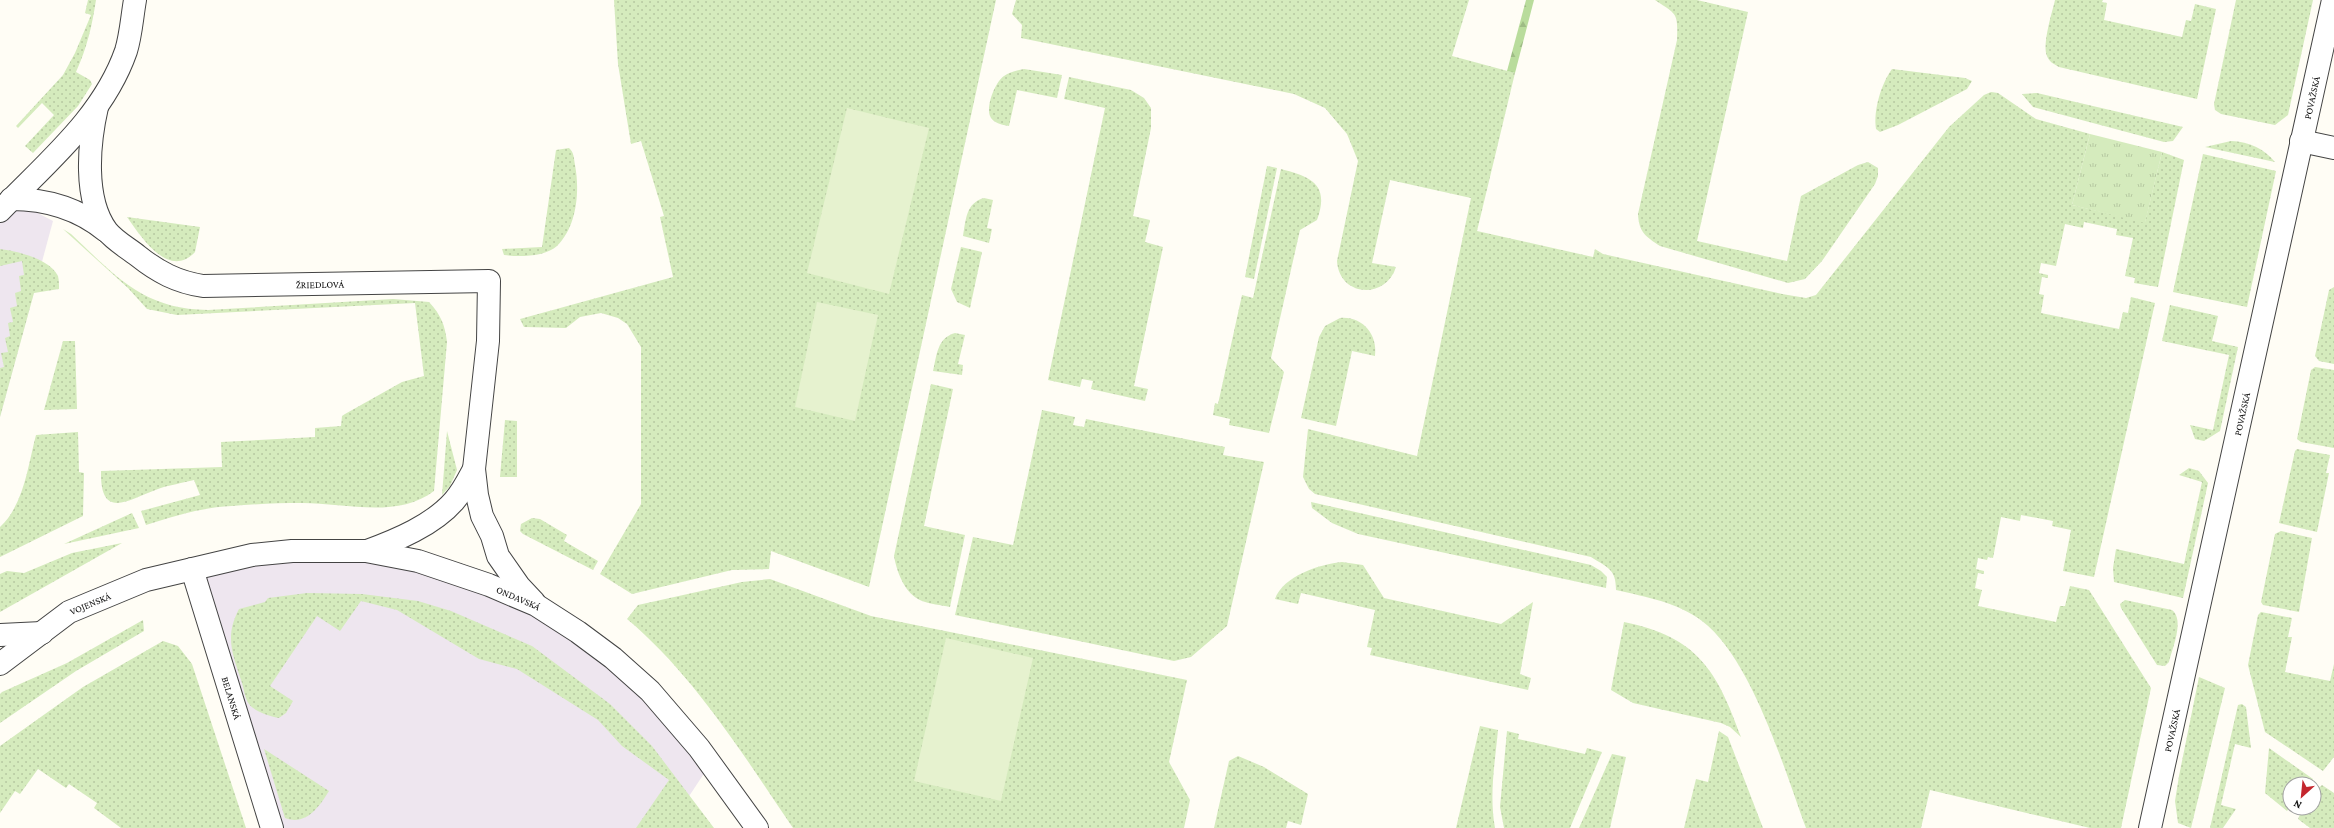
<svg xmlns="http://www.w3.org/2000/svg" width="2334" height="828" font-family="'Crimson Pro',serif">
  <style>
    .industrial { fill: #eee6ef }
    .grass { fill: url(#grass-dots) }
    .forest { fill: url(#forest-firs) }
    .park { fill: url(#park-tufts) }
    .pitch { fill: #e6f2cf }
    .lines { fill: none; stroke-linecap: round; stroke-linejoin: round }
    .minor-casing { stroke: #444; stroke-width: 24 }
    .minor { stroke: #fff; stroke-width: 22 }
    .labels { text-anchor: middle; dominant-baseline: central; stroke-width: 4; stroke-linejoin: round; paint-order: stroke }
    .street-label { font-size: 10px; fill: #111; stroke: #fff }
  </style>
  <defs>
    <pattern id="grass-dots" width="8" height="8" patternUnits="userSpaceOnUse"><rect width="8" height="8" fill="#d5ebbd"/><path d="M2 2h.1M6 6h.1" fill="none" stroke="#b6c8a1" stroke-width="1.8" stroke-linecap="round"/></pattern>
    <pattern id="forest-firs" width="22" height="20" patternUnits="userSpaceOnUse"><rect width="22" height="20" fill="#b9dc9c"/><path d="M5 1l3.5 6h-7zM16 11l3.5 6h-7z" fill="#9ebc85"/></pattern>
    <pattern id="park-tufts" width="24" height="20" patternUnits="userSpaceOnUse"><rect width="24" height="20" fill="#d5ebbd"/><path d="M3 7l-1-3M5 7V3M7 7l1-3M15 17l-1-3M17 17v-4M19 17l1-3" fill="none" stroke="#b6c8a1"/></pattern>
  </defs>
  <rect width="100%" height="100%" fill="#fffdf5"/>
  <g class="industrial">
    <path d="M 11,199 L 53,221 L 0,417 L 0,211 Z"/>
    <path d="M 253,556 L 413,562 L 578,632 L 711,763 L 668,828 L 272,828 L 192,569 Z"/>
  </g>
  <g class="grass">
    <path d="M 88,0 L 96,0 C 92,26 87,48 76,72 L 90,80 L 92,84 L 78,106 L 33,153 L 25,146 L 54,115 L 42,103 L 18,128 L 16,126 L 63,75 L 75,53 L 91,15 L 85,13 Z"/>
    <path d="M 614,0 L 996,0 L 869,587 L 771,551 L 769,569 L 732,570 L 632,594 L 600,574 L 641,504 L 641,347 L 627,324 L 618,318 L 601,313 L 580,317 L 566,328 L 524,327 L 520,319 L 673,277 L 660,217 L 664,216 L 641,141 L 631,144 L 618,64 Z"/>
    <path d="M 1016,0 L 1469,0 L 1452,56 L 1515,73 L 1477,231 L 1593,257 L 1595,249 L 1603,254 L 1782,294 L 1806,298 L 1816,295 L 1949,127 L 1984,95 L 1991,92 L 1998,93 L 2036,119 L 2090,134 L 2072,205 L 2145,222 L 2162,152 L 2184,160 L 2158,287 L 2134,283 L 2135,278 L 2125,276 L 2133,238 L 2116,235 L 2117,229 L 2084,222 L 2083,228 L 2065,224 L 2056,266 L 2041,263 L 2039,273 L 2048,275 L 2048,278 L 2042,277 L 2039,294 L 2044,295 L 2041,313 L 2119,329 L 2123,312 L 2128,313 L 2131,297 L 2155,303 L 2094,577 L 2063,571 L 2071,530 L 2052,526 L 2053,521 L 2021,515 L 2020,521 L 2001,517 L 1993,558 L 1988,557 L 1987,560 L 1978,558 L 1976,569 L 1984,571 L 1984,574 L 1978,573 L 1975,588 L 1982,590 L 1978,606 L 2056,622 L 2060,606 L 2065,606 L 2070,586 L 2089,590 L 2151,688 L 2121,828 L 2090,828 L 1930,790 L 1921,828 L 1806,828 C 1784,769 1752,659 1702,621 C 1677,602 1646,597 1616,590 C 1616,569 1608,568 1591,557 L 1315,494 L 1309,489 L 1303,477 L 1308,429 L 1417,456 L 1471,198 L 1390,180 L 1372,263 L 1396,267 C 1386,300 1339,297 1337,261 L 1358,161 L 1347,134 L 1325,108 L 1294,94 L 1021,38 L 1022,25 L 1012,14 Z"/>
    <path d="M 1655,0 L 1697,0 L 1748,12 L 1697,241 L 1787,261 L 1801,196 L 1858,165 L 1868,162 L 1878,168 L 1878,176 L 1875,184 L 1822,261 L 1805,279 L 1788,283 L 1660,246 C 1645,236 1639,232 1638,214 L 1677,40 C 1678,12 1677,15 1655,0 Z"/>
    <path d="M 2055,0 L 2103,0 L 2102,2 L 2107,3 L 2104,20 L 2182,37 L 2186,20 L 2191,21 L 2195,4 L 2216,9 L 2197,99 L 2059,67 C 2054,64 2049,62 2047,56 C 2042,44 2052,13 2055,0 Z"/>
    <path d="M 2236,0 L 2313,0 L 2288,115 L 2275,125 L 2221,114 L 2215,110 L 2214,104 Z"/>
    <path d="M 1024,69 L 1062,75 L 1057,98 L 1017,90 L 1009,126 C 1002,125 993,123 990,116 C 986,106 995,82 1004,76 C 1010,72 1018,70 1024,69 Z"/>
    <path d="M 1892,69 L 1965,78 L 1972,81 L 1967,89 L 1898,125 L 1880,132 L 1876,129 C 1873,111 1881,84 1892,69 Z"/>
    <path d="M 1069,77 L 1131,90 L 1144,98 L 1151,108 L 1151,128 L 1133,216 L 1150,220 L 1145,242 L 1163,247 L 1134,386 L 1148,389 L 1145,401 L 1091,389 L 1093,381 L 1082,379 L 1080,387 L 1048,380 L 1105,108 L 1064,99 Z"/>
    <path d="M 2037,93 L 2183,127 L 2173,141 L 2164,142 L 2033,107 L 2022,94 Z"/>
    <path d="M 2231,141 C 2250,142 2263,148 2275,162 L 2205,147 Z"/>
    <path d="M 569,148 C 574,152 574,159 575,165 C 580,191 577,226 557,246 C 545,257 519,257 504,255 L 502,249 L 542,247 L 556,150 Z"/>
    <path d="M 2203,154 L 2276,171 L 2247,307 L 2173,292 Z"/>
    <path d="M 1267,166 L 1277,168 L 1254,279 L 1245,277 Z"/>
    <path d="M 1281,169 C 1311,177 1330,184 1317,220 L 1300,230 L 1271,358 L 1284,372 L 1269,433 L 1229,425 L 1230,419 L 1213,415 L 1215,403 L 1218,404 L 1242,295 L 1253,298 Z"/>
    <path d="M 984,198 L 993,200 L 987,228 L 992,229 L 989,243 L 963,236 C 966,219 966,203 984,198 Z"/>
    <path d="M 127,217 L 200,227 L 195,252 C 169,280 141,237 127,217 Z"/>
    <path d="M 63,229 L 71,234 C 116,276 142,309 208,310 L 393,299 L 429,302 C 441,315 445,325 447,342 L 434,491 C 397,519 345,503 302,503 C 279,503 255,504 232,506 C 204,507 174,516 146,525 L 141,511 L 200,495 L 194,480 C 183,483 169,485 158,489 C 128,500 100,521 101,471 L 222,467 L 221,442 L 315,437 L 315,428 L 341,426 L 342,416 L 345,414 L 402,382 L 424,376 L 415,303 L 177,315 L 147,309 L 128,288 Z"/>
    <path d="M 961,247 L 982,252 L 970,308 L 957,302 L 951,289 Z"/>
    <path d="M 0,249 C 17,251 50,259 58,276 C 59,280 59,285 59,289 L 34,293 L 0,417 L 0,368 L 4,367 L 1,353 L 8,352 L 5,338 L 10,336 L 8,323 L 13,322 L 10,308 L 17,306 L 15,293 L 21,291 L 19,276 L 24,275 L 22,261 L 0,266 Z"/>
    <path d="M 2334,287 L 2334,364 L 2319,361 L 2315,356 L 2329,290 Z"/>
    <path d="M 2170,305 L 2218,316 L 2212,341 L 2238,347 L 2220,431 L 2204,441 L 2195,439 L 2190,425 L 2213,430 L 2229,355 L 2162,341 Z"/>
    <path d="M 1340,318 C 1362,316 1378,334 1375,356 L 1352,351 L 1336,426 L 1301,418 L 1319,337 L 1325,326 Z"/>
    <path d="M 955,333 L 965,335 L 958,364 L 963,365 L 962,375 L 933,371 C 937,355 937,338 955,333 Z"/>
    <path d="M 63,341 L 75,341 L 77,409 L 44,410 Z"/>
    <path d="M 2315,367 L 2334,370 L 2334,448 L 2301,442 L 2297,439 L 2311,370 Z"/>
    <path d="M 931,384 L 953,389 L 924,526 L 965,535 L 950,607 C 941,605 930,604 922,601 C 905,594 897,573 894,556 Z"/>
    <path d="M 1042,410 L 1075,417 L 1073,425 L 1084,427 L 1086,419 L 1225,447 L 1223,455 L 1264,462 L 1227,626 L 1191,657 L 1174,661 L 955,615 L 973,537 L 1013,545 Z"/>
    <path d="M 505,420 L 517,421 L 517,477 L 500,477 Z"/>
    <path d="M 447,431 L 457,470 L 450,486 L 442,495 Z"/>
    <path d="M 78,432 L 79,472 L 84,473 L 83,516 L 0,557 L 0,527 C 24,505 28,465 36,435 Z"/>
    <path d="M 2297,449 L 2330,455 L 2326,473 L 2329,473 L 2317,532 L 2279,523 L 2295,451 Z"/>
    <path d="M 2189,468 L 2199,471 L 2208,483 L 2183,598 L 2114,582 L 2113,568 L 2116,549 L 2184,564 L 2202,482 L 2179,475 Z"/>
    <path d="M 1311,502 L 1591,565 L 1601,571 L 1607,577 L 1606,588 L 1358,534 L 1332,523 L 1312,508 Z"/>
    <path d="M 132,513 L 139,528 L 64,544 Z"/>
    <path d="M 532,518 L 540,519 L 567,535 L 564,541 L 598,561 L 593,570 L 523,534 L 520,531 L 521,524 Z"/>
    <path d="M 2281,531 L 2312,538 L 2299,612 L 2263,605 L 2261,602 L 2275,534 Z"/>
    <path d="M 122,543 L 0,612 L 0,574 L 7,571 L 24,573 L 72,553 Z"/>
    <path d="M 1342,562 L 1363,565 L 1384,598 L 1501,624 L 1533,602 L 1520,674 L 1531,678 L 1528,690 L 1370,655 L 1372,648 L 1367,647 L 1375,610 L 1301,593 L 1298,604 L 1275,599 C 1283,576 1320,564 1342,562 Z"/>
    <path d="M 770,579 L 871,616 L 1187,680 L 1169,762 L 1190,800 L 1184,828 L 793,828 C 744,756 694,675 627,619 L 638,605 L 742,582 Z"/>
    <path d="M 307,593 L 362,594 L 418,601 L 451,611 L 532,646 L 610,704 L 652,746 L 714,828 L 636,828 L 669,780 L 622,746 L 598,720 L 517,669 L 479,659 L 397,610 L 361,601 L 340,631 L 317,616 L 270,686 L 293,701 L 286,713 L 279,718 C 270,716 255,712 249,704 C 245,699 244,689 242,683 C 233,655 224,637 239,609 L 265,602 L 268,598 Z"/>
    <path d="M 2125,600 L 2172,610 C 2185,620 2172,649 2169,662 L 2165,666 L 2157,665 L 2121,608 L 2120,604 Z"/>
    <path d="M 2261,612 L 2292,618 L 2288,637 L 2292,637 L 2285,672 L 2330,681 L 2334,664 L 2334,757 L 2323,771 L 2265,732 L 2248,665 L 2258,615 Z"/>
    <path d="M 143,620 L 144,631 L 76,671 L 0,723 L 0,694 L 2,692 L 67,663 Z"/>
    <path d="M 1624,622 C 1698,637 1717,671 1741,737 L 1730,727 L 1721,723 L 1633,703 L 1611,690 Z"/>
    <path d="M 163,641 L 178,646 L 192,664 L 246,828 L 121,828 L 94,808 L 97,803 L 69,784 L 66,788 L 38,769 L 20,794 L 15,791 L 0,813 L 0,746 L 83,687 Z"/>
    <path d="M 2199,677 L 2225,688 L 2191,828 L 2178,823 L 2175,801 L 2179,776 Z"/>
    <path d="M 2242,704 L 2246,707 L 2251,748 L 2235,744 L 2221,805 L 2236,809 L 2223,828 L 2210,828 L 2238,705 Z"/>
    <path d="M 1480,726 L 1498,730 C 1495,762 1489,795 1495,828 L 1456,828 Z"/>
    <path d="M 1507,731 L 1519,734 L 1518,739 L 1585,754 L 1587,748 L 1602,752 L 1570,828 L 1504,828 L 1500,807 Z"/>
    <path d="M 1719,731 L 1728,737 L 1763,828 L 1684,828 L 1696,779 L 1708,782 Z"/>
    <path d="M 2269,748 L 2313,779 L 2311,784 L 2290,784 L 2290,807 L 2287,811 L 2265,793 Z"/>
    <path d="M 264,749 L 329,791 C 319,807 306,826 285,818 Z"/>
    <path d="M 1612,754 L 1626,757 L 1610,828 L 1579,828 Z"/>
    <path d="M 1238,756 L 1264,767 L 1308,794 L 1301,825 L 1288,821 L 1286,828 L 1214,828 L 1229,761 Z"/>
    <path d="M 2322,785 L 2334,793 L 2334,828 L 2310,828 L 2298,819 L 2303,808 L 2314,808 L 2314,792 Z"/>
  </g>
  <path class="forest" d="M 1526,0 L 1534,0 L 1515,73 L 1507,71 Z"/>
  <path class="park" d="M 2090,134 L 2162,152 L 2145,223 L 2072,205 Z"/>
  <g class="pitch">
    <path d="M 847,108 L 929,128 L 889,294 L 807,273 Z"/>
    <path d="M 817,302 L 878,315 L 855,421 L 795,407 Z"/>
    <path d="M 946,638 L 1033,658 L 1001,801 L 914,781 Z"/>
  </g>
  <g class="lines">
    <defs>
      <g id="minor">
        <path id="s1" d="M 97,107 C 89,142 83,199 107,231 C 115,241 128,248 138,256 C 158,272 177,282 203,286 L 489,281 L 488,341 L 474,469 L 477,495 L 482,516 L 492,536 L 498,556 L 519,586 L 534,602"/>
        <path d="M 2301,141 L 2334,148"/>
        <path d="M 11,199 C 47,199 78,208 106,231"/>
        <path d="M 0,211 C 47,162 103,117 126,51 C 131,35 132,17 135,0"/>
        <path d="M 367,551 C 397,540 433,525 454,501 C 463,491 468,480 474,469"/>
        <path id="s2" d="M 192,569 L 272,828"/>
        <path d="M 0,635 L 42,633"/>
        <path id="s3" d="M 0,664 L 69,612 L 146,580 L 252,555 L 292,551 L 366,551 L 418,561 L 489,585 L 536,605 L 578,632 L 613,658 L 650,691 L 699,748 L 757,828"/>
        <path id="s4" d="M 2150,828 L 2333,0"/>
      </g>
    </defs>
    <use href="#minor" class="minor-casing"/>
    <use href="#minor" class="minor"/>
  </g>
  <g class="labels">
    <g class="street-label">
      <text stroke="none"><textPath href="#s4" startOffset="748">POVAŽSKÁ</textPath></text>
      <text stroke="none"><textPath href="#s1" startOffset="357">ŽRIEDLOVÁ</textPath></text>
      <text stroke="none"><textPath href="#s4" startOffset="424">POVAŽSKÁ</textPath></text>
      <text stroke="none"><textPath href="#s3" startOffset="553">ONDAVSKÁ</textPath></text>
      <text stroke="none"><textPath href="#s3" startOffset="109">VOJENSKÁ</textPath></text>
      <text stroke="none"><textPath href="#s2" startOffset="135">BELANSKÁ</textPath></text>
      <text stroke="none"><textPath href="#s4" startOffset="100">POVAŽSKÁ</textPath></text>
    </g>
  </g>
  <g transform="translate(2302 796) rotate(207)"><circle r="19" fill="#ffffff" stroke="#a0a0a0"/>
  <path d="M0-3L7 15L0 10L-7 15Z" fill="#c4262e"/>
  <text y="-6" font-size="11" font-weight="bold" text-anchor="middle" fill="#111111">N</text>
  </g>
</svg>
